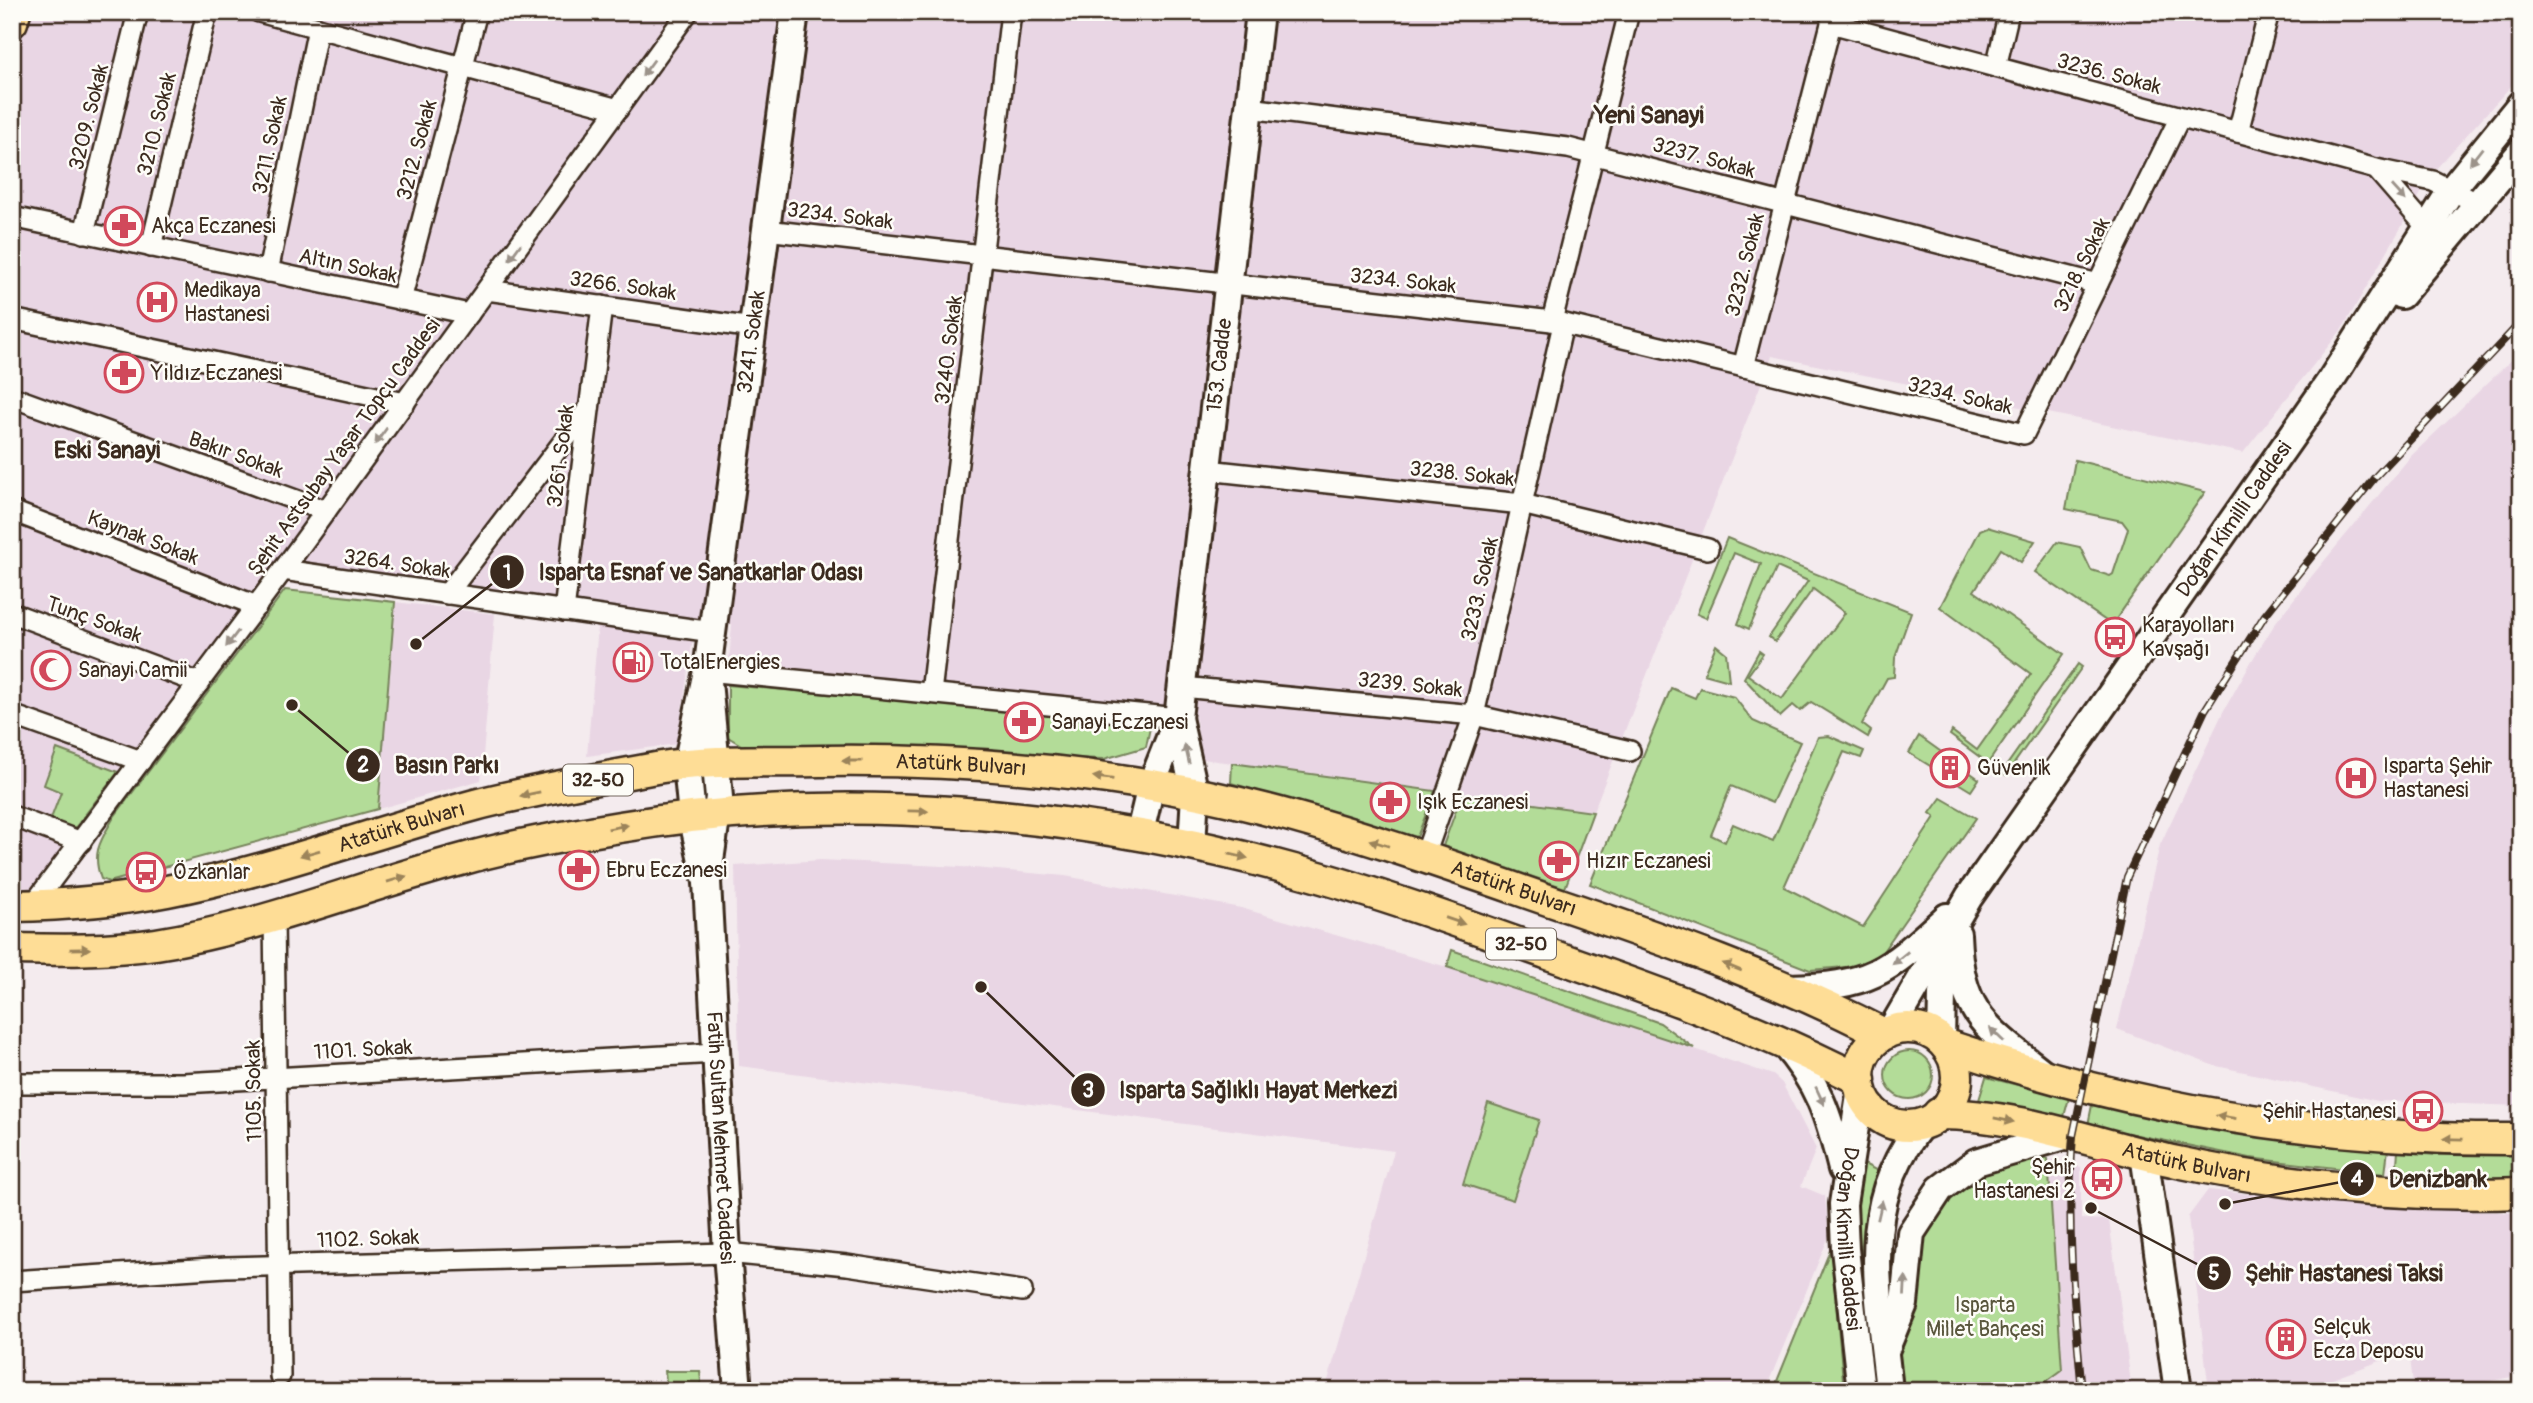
<svg xmlns="http://www.w3.org/2000/svg" width="2533" height="1403" font-family="Pangolin,sans-serif">
  <style>
    .built { fill: #e9d6e4 }
    .green { fill: #b3dc98; stroke: #77835b; stroke-width: 2 }
    .lines { fill: none; stroke-linecap: round; stroke-linejoin: round }
    .street-casing { stroke: #3b2a1e; stroke-width: 24 }
    .secondary-casing { stroke: #3b2a1e; stroke-width: 32 }
    .primary-casing { stroke: #3b2a1e; stroke-width: 35 }
    .street { stroke: #fdfcf7; stroke-width: 19 }
    .secondary { stroke: #fdfcf7; stroke-width: 26 }
    .primary { stroke: #fedd96; stroke-width: 30 }
    .rail-casing { stroke: #3b2a1e; stroke-width: 8 }
    .rail { stroke: #fdfcf7; stroke-width: 5; stroke-dasharray: 16; stroke-linecap: butt }
    .oneway { fill: #9c938a }
    .oneway2 { fill: #9c845a }
    .labels { text-anchor: middle; dominant-baseline: central; stroke-width: 5; stroke-linejoin: round; paint-order: stroke }
    .shield { fill: #fdfcf7; stroke: #75695f; stroke-width: 2 }
    .shield-label { font-size: 19px; font-weight: bold; fill: #3b2a1e }
    .street-label { font-size: 21px; fill: #3b2a1e; stroke: #fdfcf7 }
    .poi-label { font-size: 21px; fill: #3b2a1e; stroke: #fdfcf7; text-anchor: start }
    .park-label { font-size: 21px; fill: #59563c; stroke: #fdfcf7 }
    .quarter-label { font-size: 24px; font-weight: bold; fill: #3b2a1e; stroke: #fdfcf7 }
    .leader { fill: none; stroke: #3b2a1e; stroke-width: 2.5 }
    .callout-dot { fill: #3b2a1e; stroke: #fdfcf7; stroke-width: 2.5 }
    .mark-label { font-size: 21px; text-anchor: middle; font-weight: bold; fill: #fff }
    .callout-label { font-size: 23px; text-anchor: middle; font-weight: bold; fill: #3b2a1e; stroke: #fdfcf7; stroke-width: 5; stroke-linejoin: round; paint-order: stroke }
  </style>
  <rect width="100%" height="100%" fill="#f4ebee"/>
  <filter id="ink" filterUnits="userSpaceOnUse"><feTurbulence type="fractalNoise" baseFrequency=".0143" numOctaves="2"/><feDisplacementMap in="SourceGraphic" scale="14" xChannelSelector="R" yChannelSelector="G"/><feConvolveMatrix kernelMatrix="1 2 1 2 8 2 1 2 1" color-interpolation-filters="sRGB"/></filter>
  <g filter="url(#ink)">
    <g class="built">
      <path d="M 27,12 L 2521,12 L 2521,75 L 2434,171 L 2342,329 L 2243,453 L 1772,356 L 1593,812 L 1202,759 L 1195,715 L 729,661 L 732,625 L 282,560 L 28,894 L 12,895 L 12,71 Z"/>
      <path d="M 2521,351 L 2521,1106 L 2378,1101 L 2212,1065 L 2117,1029 L 2160,845 L 2223,712 L 2251,662 L 2276,622 L 2311,577 L 2411,456 Z"/>
      <path d="M 395,602 L 495,614 L 481,780 L 378,809 Z"/>
      <path d="M 598,626 L 693,638 L 677,744 L 587,756 Z"/>
      <path d="M 821,860 L 962,867 L 1065,876 L 1241,908 L 1447,967 L 1773,1075 L 1782,1083 L 1816,1149 L 1801,1186 L 1825,1196 L 1829,1236 L 1765,1391 L 1325,1391 L 1394,1151 L 739,1066 L 735,866 Z"/>
      <path d="M 2048,1159 L 2081,1167 L 2081,1219 L 2109,1220 L 2132,1391 L 2041,1391 L 2040,1386 L 2062,1369 Z"/>
      <path d="M 2208,1190 L 2394,1208 L 2521,1213 L 2521,1391 L 2511,1391 L 2511,1377 L 2440,1391 L 2414,1391 L 2409,1350 L 2301,1391 L 2209,1391 L 2188,1217 Z"/>
    </g>
    <g class="green">
      <path d="M 2075,460 L 2205,492 L 2112,625 L 2035,572 L 2057,542 L 2080,547 L 2091,570 L 2110,576 L 2113,574 L 2128,529 L 2122,521 L 2066,509 Z"/>
      <path d="M 1987,527 L 2035,541 L 2021,562 L 2001,549 L 1974,591 L 2064,654 L 1988,763 L 1950,735 L 1952,731 L 1977,750 L 2031,674 L 1940,607 L 1980,530 Z"/>
      <path d="M 1727,538 L 1911,612 L 1895,658 L 1894,677 L 1887,678 L 1862,724 L 1871,731 L 1868,737 L 1811,702 L 1800,711 L 1793,705 L 1780,717 L 1744,678 L 1759,651 L 1763,654 L 1748,675 L 1782,699 L 1845,613 L 1813,589 L 1775,642 L 1769,637 L 1808,581 L 1777,567 L 1749,629 L 1738,624 L 1761,564 L 1734,553 L 1706,618 L 1697,614 Z"/>
      <path d="M 285,590 L 395,602 L 378,809 L 109,882 L 101,879 C 91,852 101,840 114,817 Z"/>
      <path d="M 1716,645 L 1726,653 L 1729,681 L 1704,674 Z"/>
      <path d="M 2078,664 L 2082,667 L 2006,775 L 2002,772 Z"/>
      <path d="M 728,685 L 1151,723 L 1146,747 L 1104,759 L 746,748 L 728,737 Z"/>
      <path d="M 1671,688 L 1695,698 L 1700,688 L 1734,697 L 1753,721 L 1800,742 L 1772,803 L 1731,786 L 1711,835 L 1725,842 L 1733,824 L 1773,841 L 1818,737 L 1829,736 L 1864,751 L 1861,758 L 1844,752 L 1784,887 L 1863,927 L 1935,817 L 1930,813 L 1941,798 L 1976,818 L 1881,954 L 1856,966 L 1810,970 L 1590,884 Z"/>
      <path d="M 1919,736 L 1979,779 L 1971,791 L 1909,753 Z"/>
      <path d="M 57,749 L 118,772 L 71,833 L 49,824 L 61,792 L 44,785 Z"/>
      <path d="M 1232,763 L 1435,791 L 1417,837 L 1231,783 Z"/>
      <path d="M 1462,794 L 1593,812 L 1565,888 L 1443,846 Z"/>
      <path d="M 1452,950 L 1660,1023 L 1694,1048 L 1447,967 Z"/>
      <circle cx="1909" cy="1075" r="24"/>
      <path d="M 1986,1077 L 2069,1098 L 2063,1120 L 1979,1100 Z"/>
      <path d="M 1488,1103 L 1539,1120 L 1513,1200 L 1463,1184 Z"/>
      <path d="M 2092,1105 L 2254,1135 L 2388,1149 L 2385,1174 L 2250,1158 L 2088,1125 Z"/>
      <path d="M 2398,1151 L 2435,1155 L 2521,1155 L 2521,1178 L 2396,1176 Z"/>
      <path d="M 2020,1159 L 2048,1159 L 2062,1370 L 2040,1386 L 2041,1391 L 1904,1391 L 1899,1349 L 1914,1249 L 1953,1184 Z"/>
      <path d="M 1862,1163 L 1882,1173 L 1881,1391 L 1870,1391 L 1852,1226 Z"/>
      <path d="M 1831,1248 L 1844,1391 L 1773,1391 Z"/>
      <path d="M 665,1371 L 700,1371 L 702,1391 L 667,1391 Z"/>
    </g>
    <g class="lines">
      <defs>
        <g id="street">
          <path d="M 259,12 L 618,109"/>
          <path d="M 1831,23 L 2376,169"/>
          <path d="M 1996,67 L 2009,12"/>
          <path d="M 1249,108 L 1568,148 L 2098,284"/>
          <path d="M 2238,132 L 2269,12"/>
          <path d="M 12,217 L 469,314"/>
          <path d="M 766,230 L 1552,321 L 2024,434 L 2180,117"/>
          <path d="M 84,233 L 138,12"/>
          <path d="M 2435,237 L 2376,169 L 2433,181 L 2477,203"/>
          <path d="M 151,247 L 207,12"/>
          <path d="M 268,272 L 318,28"/>
          <path d="M 487,290 L 753,328"/>
          <path d="M 401,300 L 477,12"/>
          <path d="M 12,319 L 405,403"/>
          <path d="M 1552,321 L 1629,12"/>
          <path d="M 1743,367 L 1834,12"/>
          <path d="M 12,397 L 326,511"/>
          <path d="M 1207,470 L 1522,504 L 1708,549"/>
          <path d="M 12,511 L 257,606"/>
          <path d="M 283,570 L 712,632"/>
          <path d="M 447,594 L 589,408"/>
          <path d="M 564,611 L 602,306"/>
          <path d="M 12,613 L 199,683"/>
          <path d="M 707,671 L 1178,718"/>
          <path d="M 1182,687 L 1474,715 L 1630,751"/>
          <path d="M 931,693 L 1011,12"/>
          <path d="M 12,715 L 141,761"/>
          <path d="M 12,816 L 81,842"/>
          <path d="M 1424,858 L 1474,715 L 1563,324"/>
          <path d="M 33,905 L 283,570 L 688,12"/>
          <path d="M 274,917 L 280,1376"/>
          <path d="M 12,1083 L 183,1083 L 716,1053"/>
          <path d="M 12,1281 L 226,1267 L 727,1253 L 847,1265 L 1022,1291"/>
        </g>
        <g id="secondary">
          <path d="M 2401,295 L 2521,152"/>
          <path id="s1" d="M 707,671 L 795,12"/>
          <path d="M 707,671 L 719,797 L 707,882 L 692,816 L 687,765 Z"/>
          <path id="s2" d="M 1178,718 L 1260,12"/>
          <path d="M 1139,836 L 1151,786 L 1178,718 L 1195,794 L 1192,845"/>
          <path id="s3" d="M 707,882 L 727,1253 L 738,1391"/>
          <path d="M 1957,934 C 1960,1013 1985,1027 2043,1073"/>
          <path d="M 1788,988 C 1873,986 1886,972 1947,917"/>
          <path id="s4" d="M 1890,1032 L 1969,897 L 2329,383 L 2452,189 L 2521,104"/>
          <path d="M 1941,1041 L 1942,994 L 1952,952"/>
          <path d="M 1782,1042 C 1819,1083 1829,1117 1842,1169"/>
          <path id="s5" d="M 1861,1088 L 1843,1204 L 1845,1249 L 1861,1391"/>
          <path d="M 2144,1154 L 2178,1391"/>
          <path d="M 1885,1351 L 1904,1304 L 1911,1233 L 1940,1189 L 1976,1162 L 2068,1135"/>
          <path d="M 1889,1391 C 1880,1295 1855,1204 1923,1123"/>
        </g>
        <g id="primary">
          <path d="M 12,22 L 15,12"/>
          <path id="s6" d="M 12,906 C 64,905 116,901 167,891 C 271,871 372,833 475,805 C 534,790 596,779 656,768 C 710,759 766,762 821,761 C 969,759 1120,772 1264,809 C 1361,834 1456,868 1551,901 C 1663,939 1779,979 1884,1034"/>
          <path d="M 12,949 C 60,950 108,951 156,944 C 260,928 359,887 460,860 C 513,845 566,836 620,827 C 838,790 1081,811 1294,870 C 1378,893 1459,922 1540,951 C 1651,990 1755,1026 1860,1080"/>
          <circle cx="1908" cy="1077" r="49"/>
          <path d="M 1946,1045 C 2131,1108 2324,1141 2521,1139"/>
          <path id="s7" d="M 1938,1114 C 2020,1114 2098,1145 2177,1162 C 2288,1186 2407,1197 2521,1193"/>
        </g>
      </defs>
      <use href="#street" class="street-casing"/>
      <use href="#secondary" class="secondary-casing"/>
      <use href="#primary" class="primary-casing"/>
      <use href="#street" class="street"/>
      <use href="#secondary" class="secondary"/>
      <use href="#primary" class="primary"/>
      <defs>
        <path id="rail" d="M 2082,1391 C 2074,1306 2066,1221 2073,1136 L 2127,877 L 2205,710 L 2265,615 L 2375,477 L 2521,322"/>
      </defs>
      <use href="#rail" class="rail-casing"/>
      <use href="#rail" class="rail"/>
    </g>
    <defs><path id="oneway-solid" d="M-6-.8H1V-3.2L6.5 0L1 3.2V.8H-6Z" transform="scale(1.75)"/></defs>
    <g class="oneway">
      <use href="#oneway-solid" transform="translate(648 68) rotate(126)"/>
      <use href="#oneway-solid" transform="translate(2476 156) rotate(128)"/>
      <use href="#oneway-solid" transform="translate(2399 193) rotate(48)"/>
      <use href="#oneway-solid" transform="translate(515 252) rotate(126)"/>
      <use href="#oneway-solid" transform="translate(381 436) rotate(126)"/>
      <use href="#oneway-solid" transform="translate(232 639) rotate(127)"/>
      <use href="#oneway-solid" transform="translate(1187 754) rotate(-103)"/>
      <use href="#oneway-solid" transform="translate(1900 958) rotate(141)"/>
      <use href="#oneway-solid" transform="translate(1997 1035) rotate(-136)"/>
      <use href="#oneway-solid" transform="translate(1820 1096) rotate(65)"/>
      <use href="#oneway-solid" transform="translate(1880 1210) rotate(-77)"/>
      <use href="#oneway-solid" transform="translate(1905 1286) rotate(-87)"/>
    </g>
    <g class="oneway2">
      <use href="#oneway-solid" transform="translate(852 761) rotate(180)"/>
      <use href="#oneway-solid" transform="translate(1103 778) rotate(-172)"/>
      <use href="#oneway-solid" transform="translate(530 794) rotate(168)"/>
      <use href="#oneway-solid" transform="translate(918 811) rotate(1)"/>
      <use href="#oneway-solid" transform="translate(618 827) rotate(-10)"/>
      <use href="#oneway-solid" transform="translate(1379 843) rotate(-162)"/>
      <use href="#oneway-solid" transform="translate(310 853) rotate(164)"/>
      <use href="#oneway-solid" transform="translate(1238 856) rotate(13)"/>
      <use href="#oneway-solid" transform="translate(397 879) rotate(-17)"/>
      <use href="#oneway-solid" transform="translate(1455 921) rotate(19)"/>
      <use href="#oneway-solid" transform="translate(80 949) rotate(-1)"/>
      <use href="#oneway-solid" transform="translate(1732 967) rotate(-158)"/>
      <use href="#oneway-solid" transform="translate(2226 1117) rotate(-171)"/>
      <use href="#oneway-solid" transform="translate(2004 1120) rotate(11)"/>
      <use href="#oneway-solid" transform="translate(2453 1139) rotate(-179)"/>
    </g>
  </g>
  <defs>
    <symbol id="pharmacy-ring" viewBox="-11 -11 22 22"><circle r="9.5" fill="#fdfcf7" stroke="#d1495b" stroke-width="1.5"/><path d="M-2-6h4v4h4v4h-4v4h-4v-4h-4v-4h4Z" fill="#d1495b"/></symbol>
    <symbol id="hospital-ring" viewBox="-11 -11 22 22"><circle r="9.5" fill="#fdfcf7" stroke="#d1495b" stroke-width="1.5"/><path d="M-5-5h3v3.5h4V-5h3V5h-3V1.5h-4V5h-3Z" fill="#d1495b"/></symbol>
    <symbol id="bus-ring" viewBox="-11 -11 22 22"><circle r="9.5" fill="#fdfcf7" stroke="#d1495b" stroke-width="1.5"/><path d="M-5-6H5V4H4V6H2V4H-2V6H-4V4H-5ZM-3.5-4V0h7V-4ZM-3.5 1.2v1.5H-2V1.2ZM2 1.2v1.5H3.5V1.2Z" fill="#d1495b"/></symbol>
    <symbol id="fuel-ring" viewBox="-11 -11 22 22"><circle r="9.5" fill="#fdfcf7" stroke="#d1495b" stroke-width="1.5"/><path d="M-5.5-6h7V0h2V4h1.3V-2.5L3-4.5l.8-.8L6-3V5H2.5V1h-1V6h-7ZM-4.2-4.7v3.2H.2V-4.7Z" fill="#d1495b"/></symbol>
    <symbol id="mosque-ring" viewBox="-11 -11 22 22"><circle r="9.5" fill="#fdfcf7" stroke="#d1495b" stroke-width="1.5"/><path d="M3.5-4.9A6 6 0 1 0 3.5 4.9A5 5 0 1 1 3.5-4.9Z" fill="#d1495b"/></symbol>
    <symbol id="building-ring" viewBox="-11 -11 22 22"><circle r="9.5" fill="#fdfcf7" stroke="#d1495b" stroke-width="1.5"/><path d="M-4-6H4V6H1V3H-1V6H-4ZM-2.5-4.3h1.7v1.8h-1.7ZM.8-4.3h1.7v1.8H.8ZM-2.5-1h1.7V.8h-1.7ZM.8-1h1.7V.8H.8Z" fill="#d1495b"/></symbol>
  </defs>
  <g fill-rule="evenodd">
    <use href="#pharmacy-ring" x="102" y="204" width="44" height="44"/>
    <use href="#hospital-ring" x="135" y="280" width="44" height="44"/>
    <use href="#pharmacy-ring" x="102" y="351" width="44" height="44"/>
    <use href="#bus-ring" x="2093" y="615" width="44" height="44"/>
    <use href="#fuel-ring" x="611" y="640" width="44" height="44"/>
    <use href="#mosque-ring" x="29" y="648" width="44" height="44"/>
    <use href="#pharmacy-ring" x="1002" y="700" width="44" height="44"/>
    <use href="#building-ring" x="1928" y="746" width="44" height="44"/>
    <use href="#hospital-ring" x="2334" y="756" width="44" height="44"/>
    <use href="#pharmacy-ring" x="1368" y="780" width="44" height="44"/>
    <use href="#pharmacy-ring" x="1537" y="839" width="44" height="44"/>
    <use href="#pharmacy-ring" x="557" y="848" width="44" height="44"/>
    <use href="#bus-ring" x="124" y="850" width="44" height="44"/>
    <use href="#bus-ring" x="2401" y="1089" width="44" height="44"/>
    <use href="#bus-ring" x="2080" y="1157" width="44" height="44"/>
    <use href="#building-ring" x="2264" y="1317" width="44" height="44"/>
  </g>
  <g class="labels">
    <g class="shield">
      <rect x="563" y="764.5" width="70" height="31" rx="5"/>
      <rect x="1486" y="928.5" width="70" height="31" rx="5"/>
    </g>
    <g class="shield-label">
      <text x="598" y="780">32-50</text>
      <text x="1521" y="944">32-50</text>
    </g>
    <g class="street-label">
      <text transform="translate(2109 74) rotate(15)">3236. Sokak</text>
      <text transform="translate(89 117) rotate(-76)">3209. Sokak</text>
      <text transform="translate(157 124) rotate(-76)">3210. Sokak</text>
      <text transform="translate(270 145) rotate(-78)">3211. Sokak</text>
      <text transform="translate(417 150) rotate(-75)">3212. Sokak</text>
      <text transform="translate(1704 158) rotate(15)">3237. Sokak</text>
      <text transform="translate(840 216) rotate(7)">3234. Sokak</text>
      <text transform="translate(1745 265) rotate(-76)">3232. Sokak</text>
      <text transform="translate(2082 265) rotate(-64)">3218. Sokak</text>
      <text transform="translate(348 266) rotate(12)">Altın Sokak</text>
      <text transform="translate(1403 281) rotate(6)">3234. Sokak</text>
      <text transform="translate(623 286) rotate(8)">3266. Sokak</text>
      <text stroke="none"><textPath href="#s1" startOffset="332">3241. Sokak</textPath></text>
      <text transform="translate(949 350) rotate(-83)">3240. Sokak</text>
      <text stroke="none"><textPath href="#s2" startOffset="355">153. Cadde</textPath></text>
      <text transform="translate(1960 396) rotate(13)">3234. Sokak</text>
      <text transform="translate(344 447) rotate(-54)">Şehit Astsubay Yaşar Topçu Caddesi</text>
      <text transform="translate(236 455) rotate(20)">Bakır Sokak</text>
      <text transform="translate(561 456) rotate(-83)">3261. Sokak</text>
      <text transform="translate(1462 474) rotate(6)">3238. Sokak</text>
      <text stroke="none"><textPath href="#s4" startOffset="618">Doğan Kimilli Caddesi</textPath></text>
      <text transform="translate(143 538) rotate(21)">Kaynak Sokak</text>
      <text transform="translate(397 564) rotate(8)">3264. Sokak</text>
      <text transform="translate(1480 589) rotate(-77)">3233. Sokak</text>
      <text transform="translate(94 620) rotate(20)">Tunç Sokak</text>
      <text transform="translate(1410 685) rotate(6)">3239. Sokak</text>
      <text stroke="none"><textPath href="#s6" startOffset="966">Atatürk Bulvarı</textPath></text>
      <text stroke="none"><textPath href="#s6" startOffset="399">Atatürk Bulvarı</textPath></text>
      <text stroke="none"><textPath href="#s6" startOffset="1535">Atatürk Bulvarı</textPath></text>
      <text transform="translate(363 1050) rotate(-3)">1101. Sokak</text>
      <text transform="translate(254 1091) rotate(-91)">1105. Sokak</text>
      <text stroke="none"><textPath href="#s3" startOffset="256">Fatih Sultan Mehmet Caddesi</textPath></text>
      <text stroke="none"><textPath href="#s7" startOffset="254">Atatürk Bulvarı</textPath></text>
      <text transform="translate(368 1239) rotate(-2)">1102. Sokak</text>
      <text stroke="none"><textPath href="#s5" startOffset="152">Doğan Kimilli Caddesi</textPath></text>
    </g>
    <g class="poi-label">
      <text x="151" y="226">Akça Eczanesi</text>
      <text x="184" y="290">Medikaya<tspan x="184" dy="24">Hastanesi</tspan></text>
      <text x="151" y="373">Yıldız Eczanesi</text>
      <text x="2142" y="625">Karayolları<tspan x="2142" dy="24">Kavşağı</tspan></text>
      <text x="660" y="662">TotalEnergies</text>
      <text x="78" y="670">Sanayi Camii</text>
      <text x="1051" y="722">Sanayi Eczanesi</text>
      <text x="2383" y="766">Isparta Şehir<tspan x="2383" dy="24">Hastanesi</tspan></text>
      <text x="1977" y="768">Güvenlik</text>
      <text x="1417" y="802">Işık Eczanesi</text>
      <text x="1586" y="861">Hızır Eczanesi</text>
      <text x="606" y="870">Ebru Eczanesi</text>
      <text x="173" y="872">Özkanlar</text>
      <text x="2396" y="1111" text-anchor="end">Şehir Hastanesi</text>
      <text x="2075" y="1167" text-anchor="end">Şehir<tspan x="2075" dy="24">Hastanesi 2</tspan></text>
      <text x="2313" y="1327">Selçuk<tspan x="2313" dy="24">Ecza Deposu</tspan></text>
    </g>
    <g class="park-label">
      <text x="1985" y="1305">Isparta<tspan x="1985" dy="24">Millet Bahçesi</tspan></text>
    </g>
    <g class="quarter-label">
      <text x="1649" y="115">Yeni Sanayi</text>
      <text x="107" y="450">Eski Sanayi</text>
    </g>
  </g>
  <path class="leader" d="M416 644L507 572M292 705L363 765M981 987L1088 1090M2225 1204L2357 1179M2091 1208L2214 1273"/>
  <g class="callout-dot">
    <circle cx="416" cy="644" r="7"/>
    <circle cx="292" cy="705" r="7"/>
    <circle cx="981" cy="987" r="7"/>
    <circle cx="2225" cy="1204" r="7"/>
    <circle cx="2091" cy="1208" r="7"/>
    <circle cx="507" cy="572" r="18"/>
    <circle cx="363" cy="765" r="18"/>
    <circle cx="1088" cy="1090" r="18"/>
    <circle cx="2357" cy="1179" r="18"/>
    <circle cx="2214" cy="1273" r="18"/>
  </g>
  <g class="mark-label">
    <text x="507" y="580">1</text>
    <text x="363" y="772">2</text>
    <text x="1088" y="1097">3</text>
    <text x="2357" y="1186">4</text>
    <text x="2214" y="1280">5</text>
  </g>
  <g class="callout-label">
    <text x="701" y="580">Isparta Esnaf ve Sanatkarlar Odası</text>
    <text x="447" y="773">Basın Parkı</text>
    <text x="1258" y="1098">Isparta Sağlıklı Hayat Merkezi</text>
    <text x="2438" y="1187">Denizbank</text>
    <text x="2344" y="1281">Şehir Hastanesi Taksi</text>
  </g>
  <rect width="2533" height="1403" fill="none" stroke="#fdfcf7" stroke-width="42"/>
  <rect x="21" y="21" width="2491" height="1361" fill="none" stroke="#3b2a1e" stroke-width="2.5" filter="url(#ink)"/>
</svg>
